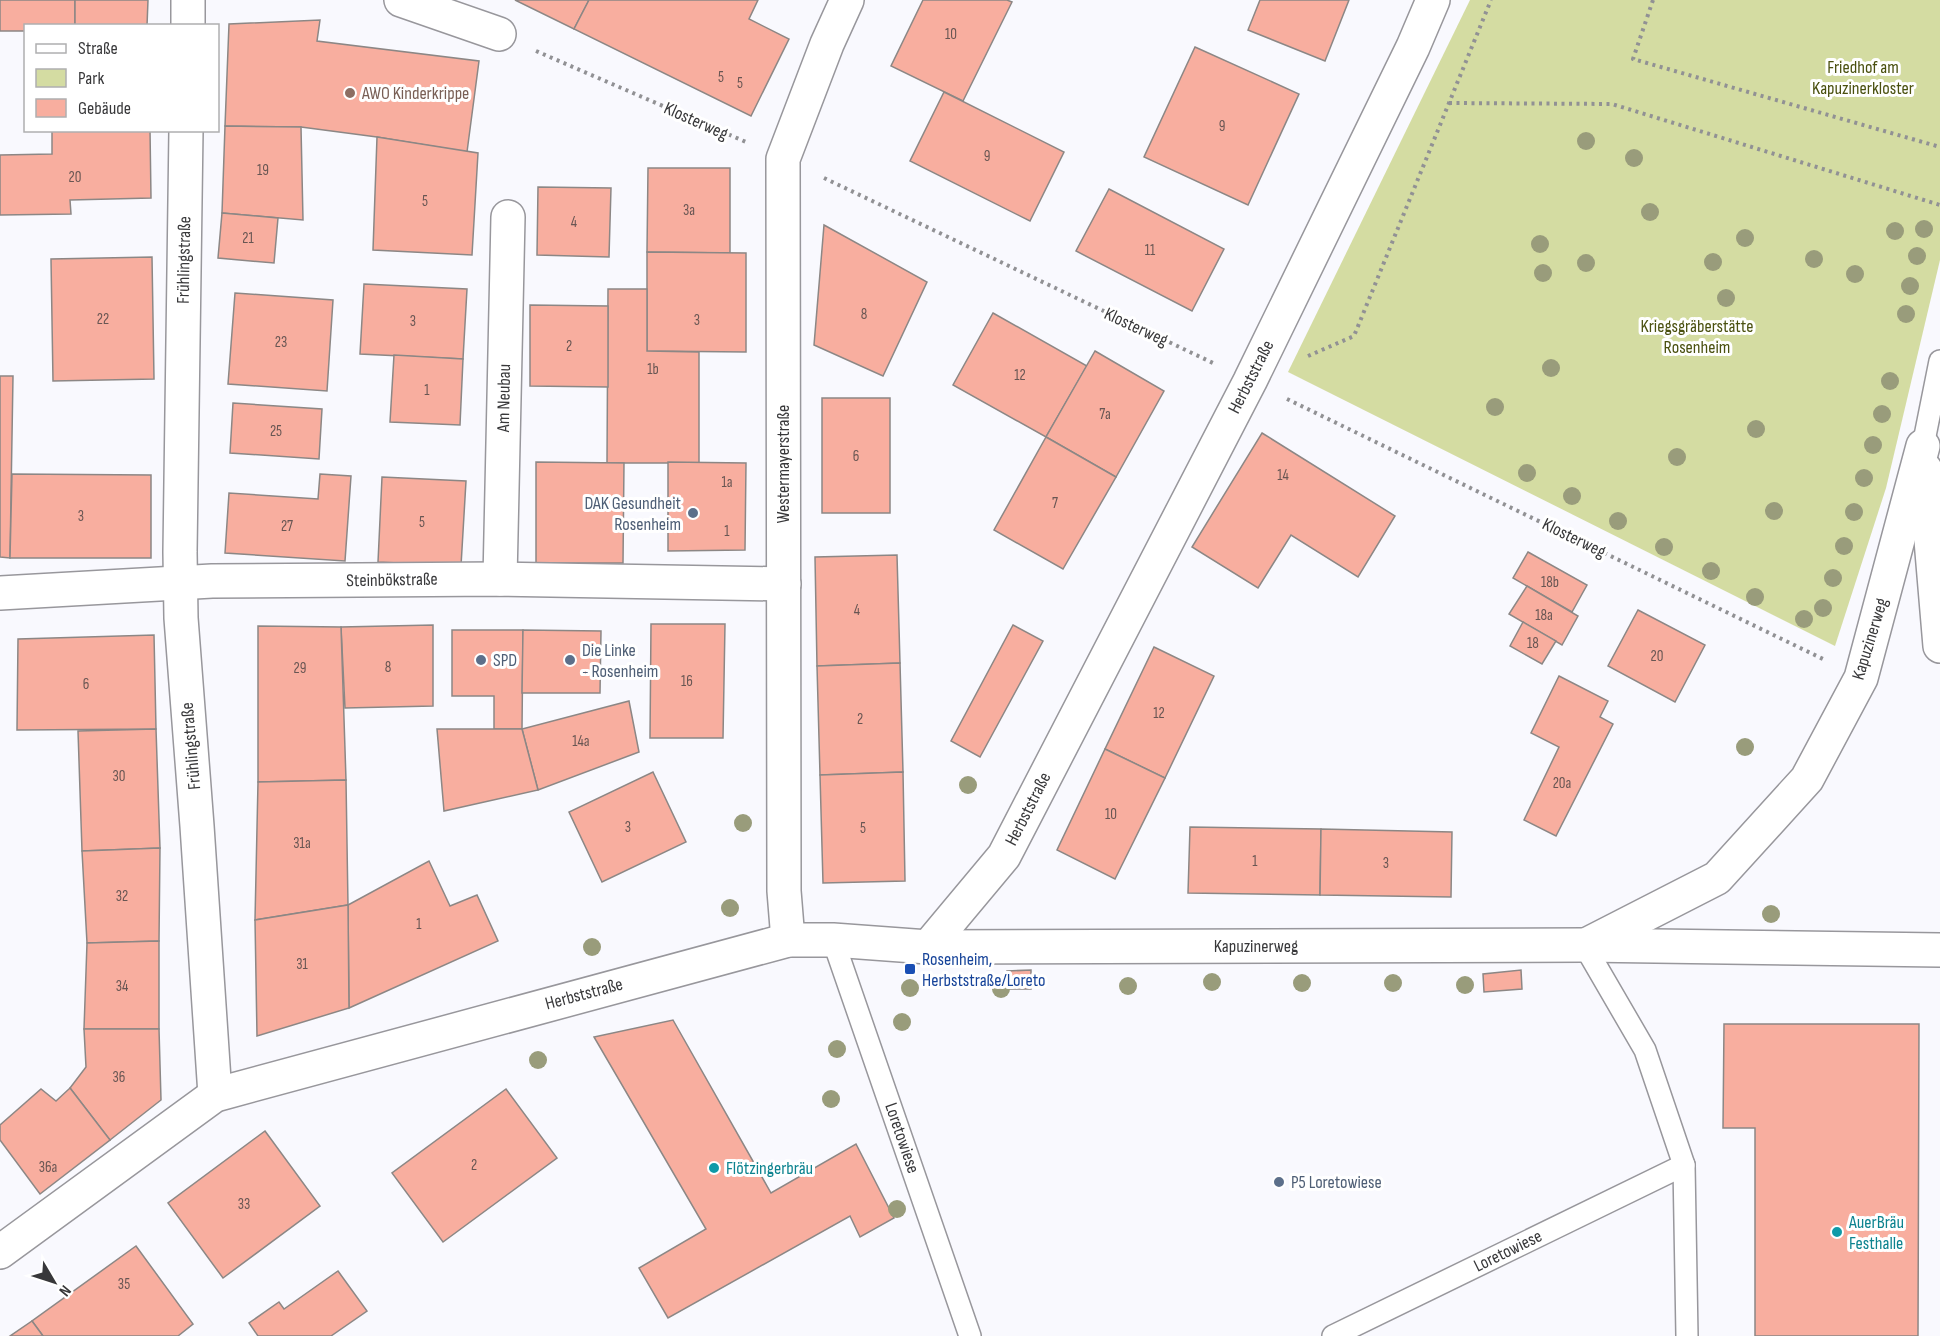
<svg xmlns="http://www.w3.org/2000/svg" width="1940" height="1336" font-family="'Sofia Sans Condensed',sans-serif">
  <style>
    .green { fill: #d4dca2 }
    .building { fill: #f8ae9f; stroke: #8c8785; stroke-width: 1.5 }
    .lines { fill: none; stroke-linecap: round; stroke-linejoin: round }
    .service-casing { stroke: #98979c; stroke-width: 24 }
    .minor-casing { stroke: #98979c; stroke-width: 36 }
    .path { stroke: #919194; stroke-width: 4; stroke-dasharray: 3 4.5; stroke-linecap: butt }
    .service { stroke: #fff; stroke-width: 21 }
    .minor { stroke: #fff; stroke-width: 33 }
    .tree { fill: #999c7b }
    .education-dot { fill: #8d6e63; stroke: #fff; stroke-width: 2 }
    .service-dot { fill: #5c6f8a; stroke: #fff; stroke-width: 2 }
    .transit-dot { fill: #1a4fb4; stroke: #fff; stroke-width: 2 }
    .culture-dot { fill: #0f9aa8; stroke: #fff; stroke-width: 2 }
    .labels { text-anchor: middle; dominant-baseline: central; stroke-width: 6; stroke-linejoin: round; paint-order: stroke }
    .number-label { font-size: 15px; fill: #685653 }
    .park-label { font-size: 18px; fill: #4a500f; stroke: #fff }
    .education-label { font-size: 18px; fill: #785e54; stroke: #fff; text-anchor: start }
    .street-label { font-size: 18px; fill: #38383a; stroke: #fff }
    .service-label { font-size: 18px; fill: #4e5e75; stroke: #fff; text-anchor: start }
    .transit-label { font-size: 18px; fill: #164399; stroke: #fff; text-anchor: start }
    .culture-label { font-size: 18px; fill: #0d838f; stroke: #fff; text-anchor: start }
  </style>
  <rect width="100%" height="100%" fill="#f9f9fe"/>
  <path class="green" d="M 1470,0 L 1940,0 L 1940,260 L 1886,488 L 1835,646 L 1288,372 Z"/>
  <g class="building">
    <path d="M 0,0 L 75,0 L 75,26 L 26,26 L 26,31 L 0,31 Z"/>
    <path d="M 75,0 L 148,0 L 147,26 L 75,26 Z"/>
    <path d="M 515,0 L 589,0 L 574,29 Z"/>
    <path d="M 589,0 L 758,0 L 749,19 L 789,39 L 751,116 L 574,29 Z"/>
    <path d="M 923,0 L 1007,0 L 1012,2 L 963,101 L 891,66 Z"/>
    <path d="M 1260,0 L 1349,0 L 1325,61 L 1248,30 Z"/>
    <path d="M 320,20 L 317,41 L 479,61 L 467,152 L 377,137 L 301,127 L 225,126 L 229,24 Z"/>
    <path d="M 1195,47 L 1299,94 L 1248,205 L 1144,157 Z"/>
    <path d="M 944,92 L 1064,152 L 1030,221 L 910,161 Z"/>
    <path d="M 225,126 L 301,127 L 303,220 L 222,213 Z"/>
    <path d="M 52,130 L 150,130 L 151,198 L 70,200 L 71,214 L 0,215 L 0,155 L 52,154 Z"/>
    <path d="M 377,137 L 478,153 L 472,255 L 373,250 Z"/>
    <path d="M 648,168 L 730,168 L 730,253 L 647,252 Z"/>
    <path d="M 538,187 L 611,188 L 609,257 L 537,255 Z"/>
    <path d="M 1109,189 L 1224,249 L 1192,311 L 1076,251 Z"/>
    <path d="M 222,213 L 278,218 L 274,263 L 218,258 Z"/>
    <path d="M 824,225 L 927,282 L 883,376 L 814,345 Z"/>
    <path d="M 647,252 L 746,253 L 746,352 L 647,351 Z"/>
    <path d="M 152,257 L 154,379 L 53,381 L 51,259 Z"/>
    <path d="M 364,284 L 467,289 L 463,359 L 360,354 Z"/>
    <path d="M 608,289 L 647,289 L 647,351 L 699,352 L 699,463 L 607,463 Z"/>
    <path d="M 235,293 L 333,300 L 327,391 L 228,384 Z"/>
    <path d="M 530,305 L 608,306 L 608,387 L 530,386 Z"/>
    <path d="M 993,313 L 1087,366 L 1046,437 L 953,385 Z"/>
    <path d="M 1095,351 L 1164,391 L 1116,477 L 1046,437 Z"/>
    <path d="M 394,355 L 463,359 L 460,425 L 390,422 Z"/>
    <path d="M 0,376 L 13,376 L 10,558 L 0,557 Z"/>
    <rect x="822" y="398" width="68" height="115"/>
    <path d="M 233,403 L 322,409 L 319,459 L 230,453 Z"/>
    <path d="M 1262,433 L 1395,516 L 1358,577 L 1291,535 L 1258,588 L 1192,547 Z"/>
    <path d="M 1046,437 L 1116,477 L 1063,569 L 994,530 Z"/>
    <path d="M 536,462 L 624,463 L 623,563 L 536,563 Z"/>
    <path d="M 668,462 L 746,463 L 745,550 L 668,551 Z"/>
    <path d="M 12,474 L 151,475 L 151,558 L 10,558 Z"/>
    <path d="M 320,474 L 351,476 L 345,561 L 225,553 L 229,493 L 318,499 Z"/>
    <path d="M 382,477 L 466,481 L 461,566 L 378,562 Z"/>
    <path d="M 1528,552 L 1587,585 L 1572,612 L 1513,578 Z"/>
    <path d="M 897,555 L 900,663 L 817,666 L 815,557 Z"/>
    <path d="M 1527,586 L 1578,616 L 1562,645 L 1509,614 Z"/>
    <path d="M 1638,610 L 1705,645 L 1675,702 L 1608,666 Z"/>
    <path d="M 1523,622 L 1556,641 L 1542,664 L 1510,646 Z"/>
    <path d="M 651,624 L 725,624 L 723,738 L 650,738 Z"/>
    <path d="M 433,625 L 433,706 L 345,708 L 341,627 Z"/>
    <path d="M 1013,625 L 1043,641 L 980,757 L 951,741 Z"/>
    <path d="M 258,626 L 341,627 L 346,780 L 258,782 Z"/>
    <path d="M 452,630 L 523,630 L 522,729 L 494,729 L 494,696 L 452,696 Z"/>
    <path d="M 523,630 L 601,631 L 600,693 L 522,693 Z"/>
    <path d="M 154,635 L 156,729 L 17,730 L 18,639 Z"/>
    <path d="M 1154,647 L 1214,676 L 1165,778 L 1105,749 Z"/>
    <path d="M 900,663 L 903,772 L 820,775 L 817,666 Z"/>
    <path d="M 1559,676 L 1608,701 L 1600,717 L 1613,724 L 1556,836 L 1524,820 L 1559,747 L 1531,733 Z"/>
    <path d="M 629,701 L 639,752 L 538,790 L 522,729 Z"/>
    <path d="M 156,729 L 160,848 L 82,851 L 78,731 Z"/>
    <path d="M 437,729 L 522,729 L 538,790 L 444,811 Z"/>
    <path d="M 1105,749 L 1165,778 L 1115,879 L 1057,850 Z"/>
    <path d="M 653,772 L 686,842 L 602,882 L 569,812 Z"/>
    <path d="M 903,772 L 905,881 L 823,883 L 820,775 Z"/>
    <path d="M 346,780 L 348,905 L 255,920 L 258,782 Z"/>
    <path d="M 1190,827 L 1321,829 L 1320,895 L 1188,893 Z"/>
    <path d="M 1321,829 L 1452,832 L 1451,897 L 1320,895 Z"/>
    <path d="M 160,848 L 159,941 L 87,943 L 82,851 Z"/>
    <path d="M 429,861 L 450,906 L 477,895 L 498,941 L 349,1008 L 348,905 Z"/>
    <path d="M 348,905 L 349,1008 L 257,1036 L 255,920 Z"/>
    <path d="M 159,941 L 159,1029 L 84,1029 L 87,943 Z"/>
    <path d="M 1031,970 L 1031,989 L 1007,989 L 1007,971 Z"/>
    <path d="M 1521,970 L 1522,989 L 1484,992 L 1483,974 Z"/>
    <path d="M 673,1020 L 771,1193 L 856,1144 L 894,1218 L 860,1237 L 850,1216 L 668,1318 L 639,1268 L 706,1229 L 594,1037 Z"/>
    <path d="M 1724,1024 L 1919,1024 L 1918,1336 L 1755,1336 L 1755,1128 L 1723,1128 Z"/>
    <path d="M 84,1029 L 159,1029 L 161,1100 L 110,1140 L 70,1088 L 86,1067 Z"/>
    <path d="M 70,1088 L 110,1140 L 40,1194 L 0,1140 L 0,1125 L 41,1089 L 56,1101 Z"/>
    <path d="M 506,1089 L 557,1158 L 443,1242 L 392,1173 Z"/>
    <path d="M 265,1131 L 320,1206 L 223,1278 L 168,1203 Z"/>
    <path d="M 136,1246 L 193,1324 L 178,1336 L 43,1336 L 32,1321 Z"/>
    <path d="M 338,1271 L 367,1311 L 331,1336 L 258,1336 L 249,1323 L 279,1302 L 284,1309 Z"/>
    <path d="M 32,1321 L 43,1336 L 10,1336 Z"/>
  </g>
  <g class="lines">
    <defs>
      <g id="service">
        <path d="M 1923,446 L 1940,361"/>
        <path d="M 833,940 L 970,1336"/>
        <path d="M 1584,945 L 1645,1050 L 1684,1165 L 1687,1336"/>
        <path d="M 1333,1336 L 1684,1165"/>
      </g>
      <g id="minor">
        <path d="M 401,0 L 499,34"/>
        <path d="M 188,26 L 188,0"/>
        <path d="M 186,130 L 180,552 L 181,618 L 197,826 L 215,1095"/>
        <path d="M 1925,469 L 1940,646"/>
        <path d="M 500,579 L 508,217"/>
        <path d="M 0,593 L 212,581 L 500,579 L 784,584"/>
        <path d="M 788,940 L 784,891 L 783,159 L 827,44 L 847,0"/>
        <path d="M 1590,943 L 1717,878 L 1807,779 L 1861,678 L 1923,446"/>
        <path d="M 928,947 L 1004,856 L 1250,381 L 1413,47 L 1433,0"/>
        <path d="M 0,1252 L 215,1095 L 788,940 L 833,940 L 928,947 L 1584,945 L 1940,950"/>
      </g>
    </defs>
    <use href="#service" class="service-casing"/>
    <use href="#minor" class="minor-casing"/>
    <g class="path">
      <path d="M 1653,0 L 1633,59 L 1940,147"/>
      <path d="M 536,51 L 746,142"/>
      <path d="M 1449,103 L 1612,104 L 1940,205"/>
      <path d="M 824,178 L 1213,363"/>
      <path d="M 1308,356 L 1354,336 L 1491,0"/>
      <path d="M 1287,399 L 1823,659"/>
    </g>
    <use href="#service" class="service"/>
    <use href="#minor" class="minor"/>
  </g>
  <g class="tree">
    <circle cx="1586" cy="141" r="9"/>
    <circle cx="1634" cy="158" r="9"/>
    <circle cx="1650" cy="212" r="9"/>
    <circle cx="1924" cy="229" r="9"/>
    <circle cx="1895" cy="231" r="9"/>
    <circle cx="1745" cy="238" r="9"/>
    <circle cx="1540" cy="244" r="9"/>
    <circle cx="1917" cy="256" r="9"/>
    <circle cx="1814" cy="259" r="9"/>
    <circle cx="1713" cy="262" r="9"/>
    <circle cx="1586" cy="263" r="9"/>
    <circle cx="1543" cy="273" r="9"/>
    <circle cx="1855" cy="274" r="9"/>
    <circle cx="1910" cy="286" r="9"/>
    <circle cx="1726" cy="298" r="9"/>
    <circle cx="1906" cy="314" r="9"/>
    <circle cx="1551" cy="368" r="9"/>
    <circle cx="1890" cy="381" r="9"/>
    <circle cx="1495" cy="407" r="9"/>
    <circle cx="1882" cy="414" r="9"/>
    <circle cx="1756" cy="429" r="9"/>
    <circle cx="1873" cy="445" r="9"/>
    <circle cx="1677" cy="457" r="9"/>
    <circle cx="1527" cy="473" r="9"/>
    <circle cx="1864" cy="478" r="9"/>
    <circle cx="1572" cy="496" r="9"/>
    <circle cx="1774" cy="511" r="9"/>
    <circle cx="1854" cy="512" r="9"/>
    <circle cx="1618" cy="521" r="9"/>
    <circle cx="1844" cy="546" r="9"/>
    <circle cx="1664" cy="547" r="9"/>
    <circle cx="1711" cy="571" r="9"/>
    <circle cx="1833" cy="578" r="9"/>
    <circle cx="1755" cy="597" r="9"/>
    <circle cx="1823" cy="608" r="9"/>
    <circle cx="1804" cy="619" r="9"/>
    <circle cx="1745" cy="747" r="9"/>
    <circle cx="968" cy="785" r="9"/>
    <circle cx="743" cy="823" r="9"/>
    <circle cx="730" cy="908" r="9"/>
    <circle cx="1771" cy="914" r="9"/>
    <circle cx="592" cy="947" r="9"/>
    <circle cx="1212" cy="982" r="9"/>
    <circle cx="1302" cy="983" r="9"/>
    <circle cx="1393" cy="983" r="9"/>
    <circle cx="1465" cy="985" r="9"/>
    <circle cx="1128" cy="986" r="9"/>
    <circle cx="910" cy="988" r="9"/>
    <circle cx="1001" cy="989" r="9"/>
    <circle cx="902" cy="1022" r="9"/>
    <circle cx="837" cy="1049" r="9"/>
    <circle cx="538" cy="1060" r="9"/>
    <circle cx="831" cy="1099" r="9"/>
    <circle cx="897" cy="1209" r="9"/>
  </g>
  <circle class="education-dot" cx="350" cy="93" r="6"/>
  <g class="service-dot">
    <circle cx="693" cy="513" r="6"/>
    <circle cx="481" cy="660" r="6"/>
    <circle cx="570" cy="660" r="6"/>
    <circle cx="1279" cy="1182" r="6"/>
  </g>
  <rect class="transit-dot" x="904" y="963" width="12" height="12" rx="3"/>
  <g class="culture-dot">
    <circle cx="714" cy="1168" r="6"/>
    <circle cx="1837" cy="1232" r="6"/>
  </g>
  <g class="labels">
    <g class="number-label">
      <text x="951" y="34">10</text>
      <text x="721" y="77">5</text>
      <text x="740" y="83">5</text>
      <text x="1222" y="126">9</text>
      <text x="987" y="156">9</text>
      <text x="263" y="170">19</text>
      <text x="75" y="177">20</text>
      <text x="425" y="201">5</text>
      <text x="689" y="210">3a</text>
      <text x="574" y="222">4</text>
      <text x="248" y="238">21</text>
      <text x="1150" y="250">11</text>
      <text x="864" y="314">8</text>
      <text x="103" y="319">22</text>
      <text x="697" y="320">3</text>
      <text x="413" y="321">3</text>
      <text x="281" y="342">23</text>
      <text x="569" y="346">2</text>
      <text x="653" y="369">1b</text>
      <text x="1020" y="375">12</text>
      <text x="427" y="390">1</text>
      <text x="1105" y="414">7a</text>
      <text x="276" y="431">25</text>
      <text x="856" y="456">6</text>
      <text x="1283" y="475">14</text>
      <text x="727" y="482">1a</text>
      <text x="1055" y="503">7</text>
      <text x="81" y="516">3</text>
      <text x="422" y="522">5</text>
      <text x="287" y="526">27</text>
      <text x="727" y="531">1</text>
      <text x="1550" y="582">18b</text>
      <text x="857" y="610">4</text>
      <text x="1544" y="615">18a</text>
      <text x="1533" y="643">18</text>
      <text x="1657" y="656">20</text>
      <text x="388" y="667">8</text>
      <text x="300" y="668">29</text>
      <text x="687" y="681">16</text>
      <text x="86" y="684">6</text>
      <text x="1159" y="713">12</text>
      <text x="860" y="719">2</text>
      <text x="581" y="741">14a</text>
      <text x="119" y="776">30</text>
      <text x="1562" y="783">20a</text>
      <text x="1111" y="814">10</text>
      <text x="628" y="827">3</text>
      <text x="863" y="828">5</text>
      <text x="302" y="843">31a</text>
      <text x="1255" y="861">1</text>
      <text x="1386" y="863">3</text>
      <text x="122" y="896">32</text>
      <text x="419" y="924">1</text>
      <text x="302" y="964">31</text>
      <text x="122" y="986">34</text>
      <text x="119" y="1077">36</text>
      <text x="474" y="1165">2</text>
      <text x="48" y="1167">36a</text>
      <text x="244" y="1204">33</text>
      <text x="124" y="1284">35</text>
    </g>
    <g class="park-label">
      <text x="1863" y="67">Friedhof am<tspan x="1863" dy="21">Kapuzinerkloster</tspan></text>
      <text x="1697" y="326">Kriegsgräberstätte<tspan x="1697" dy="21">Rosenheim</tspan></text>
    </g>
    <g class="education-label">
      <text x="362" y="93">AWO Kinderkrippe</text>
    </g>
    <g class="street-label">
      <text transform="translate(696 121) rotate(24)">Klosterweg</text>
      <text transform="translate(184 260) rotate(-89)">Frühlingstraße</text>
      <text transform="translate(1136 327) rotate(25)">Klosterweg</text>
      <text transform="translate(1251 377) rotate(-63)">Herbststraße</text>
      <text transform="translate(504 398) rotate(-89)">Am Neubau</text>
      <text transform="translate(783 464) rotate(-90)">Westermayerstraße</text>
      <text transform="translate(1574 538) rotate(26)">Klosterweg</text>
      <text transform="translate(392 580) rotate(-1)">Steinbökstraße</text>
      <text transform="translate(1870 639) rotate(-73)">Kapuzinerweg</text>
      <text transform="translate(191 746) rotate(-95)">Frühlingstraße</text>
      <text transform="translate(1028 809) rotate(-63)">Herbststraße</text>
      <text x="1256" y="946">Kapuzinerweg</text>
      <text transform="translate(584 994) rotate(-15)">Herbststraße</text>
      <text transform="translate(902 1138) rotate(71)">Loretowiese</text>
      <text transform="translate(1508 1251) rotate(-26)">Loretowiese</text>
    </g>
    <g class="service-label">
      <text x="681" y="503" text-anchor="end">DAK Gesundheit<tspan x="681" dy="21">Rosenheim</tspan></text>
      <text x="582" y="650">Die Linke<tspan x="582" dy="21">- Rosenheim</tspan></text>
      <text x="493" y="660">SPD</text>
      <text x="1291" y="1182">P5 Loretowiese</text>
    </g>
    <g class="transit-label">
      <text x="922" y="959">Rosenheim,<tspan x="922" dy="21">Herbststraße/Loreto</tspan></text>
    </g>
    <g class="culture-label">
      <text x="726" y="1168">Flötzingerbräu</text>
      <text x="1849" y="1222">AuerBräu<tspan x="1849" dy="21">Festhalle</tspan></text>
    </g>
  </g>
  <rect x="24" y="24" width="195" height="108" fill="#ffffff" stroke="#afafb0" stroke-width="1.5"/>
  <rect x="36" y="44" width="30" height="9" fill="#ffffff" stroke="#afafb0" stroke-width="1.5"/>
  <text x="78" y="54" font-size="18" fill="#38383a">Straße</text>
  <rect x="36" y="69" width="30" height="18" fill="#d4dca2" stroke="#afafb0" stroke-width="1.5"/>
  <text x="78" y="84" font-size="18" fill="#38383a">Park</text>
  <rect x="36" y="99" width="30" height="18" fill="#f8ae9f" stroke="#afafb0" stroke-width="1.5"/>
  <text x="78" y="114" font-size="18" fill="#38383a">Gebäude</text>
  <g transform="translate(54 1282) rotate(129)" stroke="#ffffff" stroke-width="4.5" paint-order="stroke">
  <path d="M0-4.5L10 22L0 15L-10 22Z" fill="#38383a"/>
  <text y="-9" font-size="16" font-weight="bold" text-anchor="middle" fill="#38383a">N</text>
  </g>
</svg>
